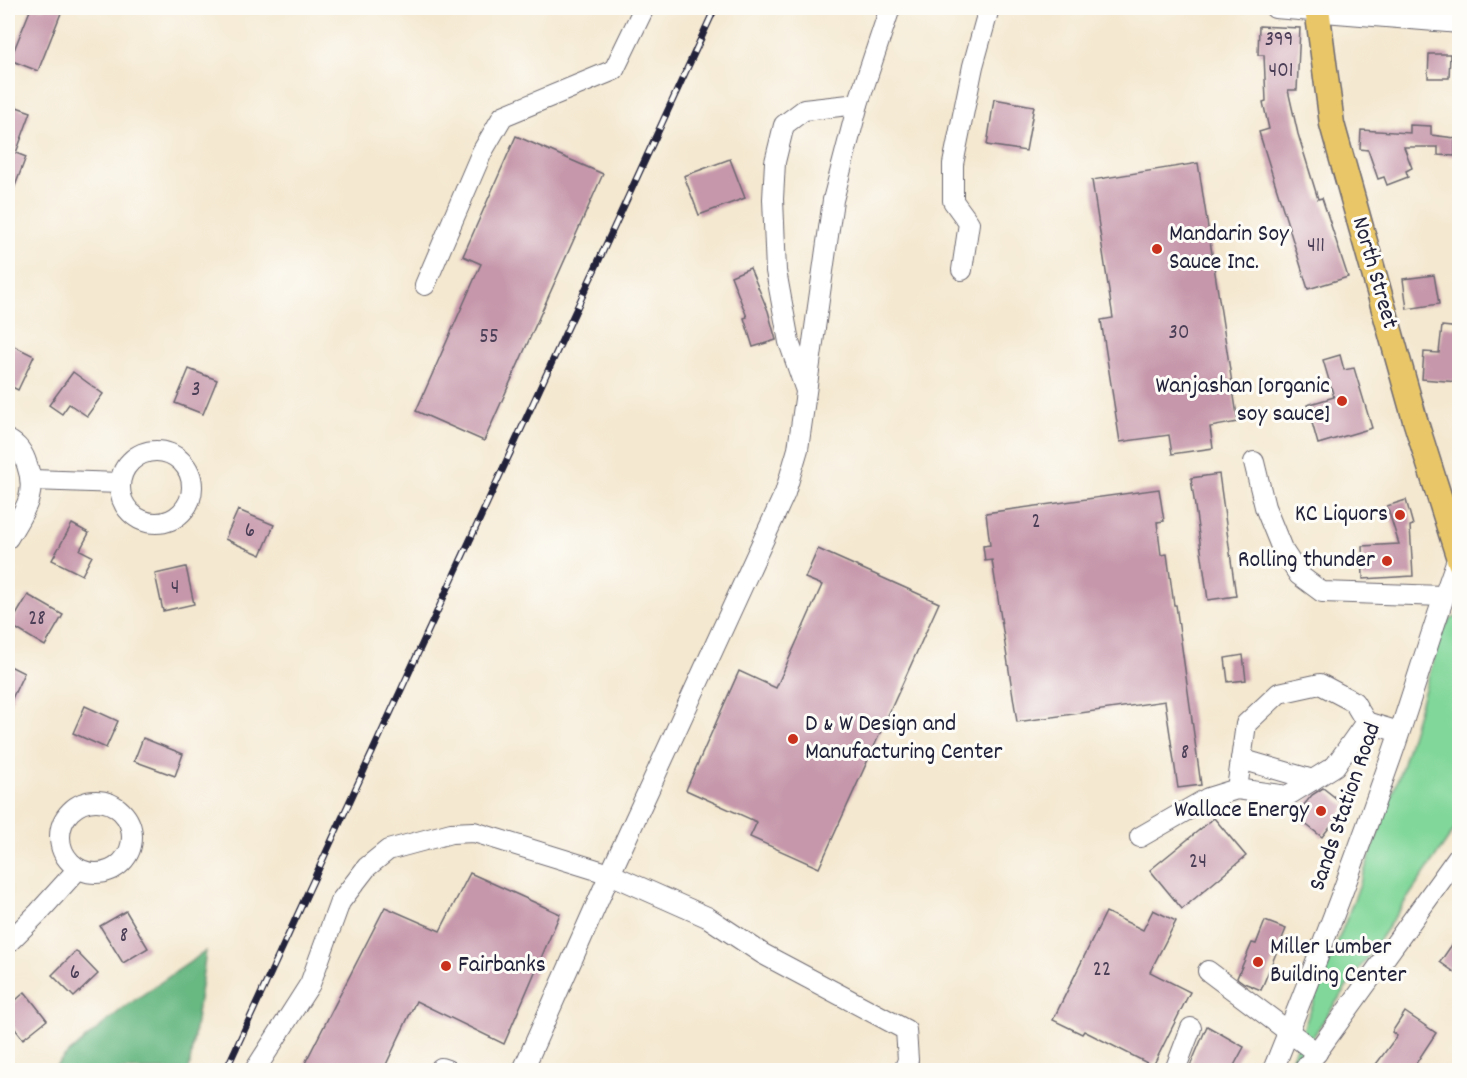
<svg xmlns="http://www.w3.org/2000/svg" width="1467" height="1078" font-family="Dekko,sans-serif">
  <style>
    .green { fill: #81d79a; stroke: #527c6a; stroke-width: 1.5 }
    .forest { fill: #68b882; stroke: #456d5e; stroke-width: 1.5 }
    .building { fill: #c697aa }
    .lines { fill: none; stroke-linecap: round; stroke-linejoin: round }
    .minor-casing { stroke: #6c676f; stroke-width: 22 }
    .major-casing { stroke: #6c676f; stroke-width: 27 }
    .minor { stroke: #fff; stroke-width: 20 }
    .major { stroke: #e9c769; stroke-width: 24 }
    .rail-casing { stroke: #22223b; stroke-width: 7 }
    .rail { stroke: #fdfcf7; stroke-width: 4.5; stroke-dasharray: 14; stroke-linecap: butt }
    .poi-dot { fill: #c8321e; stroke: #fdfcf7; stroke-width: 2 }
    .labels { text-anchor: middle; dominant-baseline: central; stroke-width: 6; stroke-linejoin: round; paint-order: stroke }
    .number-label { font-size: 21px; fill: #4b3f57 }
    .poi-label { font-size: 24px; fill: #22223b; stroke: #fdfcf7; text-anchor: start }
    .street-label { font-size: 24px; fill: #22223b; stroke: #fdfcf7 }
  </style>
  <rect width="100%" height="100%" fill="#fdfcf7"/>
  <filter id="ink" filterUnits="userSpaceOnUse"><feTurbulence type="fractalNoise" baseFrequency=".0167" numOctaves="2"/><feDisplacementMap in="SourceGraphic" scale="12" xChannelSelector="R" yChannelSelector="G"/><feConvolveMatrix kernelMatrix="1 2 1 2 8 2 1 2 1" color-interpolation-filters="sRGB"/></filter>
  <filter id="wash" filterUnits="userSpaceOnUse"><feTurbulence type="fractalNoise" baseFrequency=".008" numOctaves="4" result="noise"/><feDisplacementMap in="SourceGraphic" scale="24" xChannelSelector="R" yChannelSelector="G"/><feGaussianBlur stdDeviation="1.35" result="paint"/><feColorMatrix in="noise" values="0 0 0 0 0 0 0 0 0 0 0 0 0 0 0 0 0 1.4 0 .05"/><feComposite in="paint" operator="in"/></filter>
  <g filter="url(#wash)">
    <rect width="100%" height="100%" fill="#f4e8d0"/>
    <path class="green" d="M 1457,617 L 1460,619 L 1459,823 L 1322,1023 L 1292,1070 L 1287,1070 L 1355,897 L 1402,767 L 1441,634 L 1450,619 Z"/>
    <path class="forest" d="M 206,951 L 189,1070 L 52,1070 L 64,1057 L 122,1009 Z"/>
    <g id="blocks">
      <g class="building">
        <path d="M 31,8 L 63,8 L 38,71 L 10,60 Z"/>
        <path d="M 1259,26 L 1300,28 L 1297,90 L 1288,90 L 1298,134 L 1318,199 L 1322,198 L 1348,277 L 1308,289 L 1259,132 L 1269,129 L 1263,102 L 1266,101 L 1264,55 L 1258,55 Z"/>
        <path d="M 1429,54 L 1450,54 L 1449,78 L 1428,78 Z"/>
        <path d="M 994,99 L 1034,106 L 1026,151 L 987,145 Z"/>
        <path d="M 8,104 L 31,112 L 16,153 L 26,157 L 9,202 Z"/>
        <path d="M 1410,125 L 1431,126 L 1431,135 L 1455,138 L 1455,156 L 1438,155 L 1438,147 L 1404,147 L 1412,168 L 1406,171 L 1408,177 L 1387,185 L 1384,177 L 1378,179 L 1368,150 L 1360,149 L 1361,130 L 1410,133 Z"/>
        <path d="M 516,136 L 603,174 L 484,441 L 416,411 L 481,264 L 463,256 Z"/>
        <path d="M 730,159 L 745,198 L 699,215 L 684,176 Z"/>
        <path d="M 1198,163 L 1238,422 L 1210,427 L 1213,448 L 1172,454 L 1169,435 L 1120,442 L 1101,320 L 1113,318 L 1092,180 Z"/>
        <path d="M 750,268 L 768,311 L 776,340 L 753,347 L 744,318 L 747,317 L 731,276 Z"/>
        <path d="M 1434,275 L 1439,304 L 1407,309 L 1403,279 Z"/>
        <path d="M 1442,326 L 1460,328 L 1458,382 L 1422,379 L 1424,352 L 1439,353 Z"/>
        <path d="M 8,343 L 34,356 L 18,390 L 8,385 Z"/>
        <path d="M 1340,355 L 1344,370 L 1354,368 L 1372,428 L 1318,444 L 1307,405 L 1334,397 L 1323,360 Z"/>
        <path d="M 189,369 L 217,380 L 203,414 L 175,403 Z"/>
        <path d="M 73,372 L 103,394 L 87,416 L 69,404 L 62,414 L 49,405 Z"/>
        <path d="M 1219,474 L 1236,596 L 1208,600 L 1191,478 Z"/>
        <path d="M 1159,489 L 1164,521 L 1157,522 L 1161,555 L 1167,554 L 1174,605 L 1176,605 L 1201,785 L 1178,788 L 1165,701 L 1017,722 L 992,560 L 985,561 L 983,546 L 990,545 L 986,513 Z"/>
        <path d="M 1406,500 L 1413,525 L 1410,526 L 1413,576 L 1363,579 L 1362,546 L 1399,544 L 1387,506 Z"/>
        <path d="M 238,510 L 274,525 L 261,555 L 225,539 Z"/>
        <path d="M 72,524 L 89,533 L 80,550 L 92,556 L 82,575 L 52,560 Z"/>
        <path d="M 818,549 L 939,603 L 819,868 L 750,837 L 757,822 L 686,790 L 739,671 L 776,688 L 822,585 L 805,578 Z"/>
        <path d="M 186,567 L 194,604 L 163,611 L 155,574 Z"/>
        <path d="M 28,595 L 63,615 L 45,646 L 10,625 Z"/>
        <path d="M 1243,655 L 1246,680 L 1228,682 L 1225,658 Z"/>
        <path d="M 8,665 L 24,673 L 8,707 Z"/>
        <path d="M 85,706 L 118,721 L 106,748 L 73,733 Z"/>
        <path d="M 143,738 L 183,754 L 175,776 L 134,761 Z"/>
        <path d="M 1323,788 L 1346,806 L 1322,837 L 1295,816 L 1312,795 Z"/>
        <path d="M 1214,818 L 1246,856 L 1182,909 L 1150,870 Z"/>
        <path d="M 470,873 L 560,914 L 504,1044 L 416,1001 L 383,1071 L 301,1071 L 385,907 L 440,931 Z"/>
        <path d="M 1153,910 L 1176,921 L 1150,972 L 1190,992 L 1153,1066 L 1084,1031 L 1082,1034 L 1053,1020 L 1106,912 L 1143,930 Z"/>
        <path d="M 126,911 L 148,948 L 123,963 L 100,926 Z"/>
        <path d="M 1265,921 L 1286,929 L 1261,990 L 1244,983 L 1237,978 L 1252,943 L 1256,944 Z"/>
        <path d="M 1460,933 L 1460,976 L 1440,962 Z"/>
        <path d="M 76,951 L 98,974 L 74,997 L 52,975 Z"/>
        <path d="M 25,992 L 47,1020 L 23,1039 L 8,1020 L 8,1007 Z"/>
        <path d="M 1405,1012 L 1436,1033 L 1411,1071 L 1371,1071 L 1397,1036 L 1392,1032 Z"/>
        <path d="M 1207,1026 L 1244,1047 L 1231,1071 L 1188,1071 Z"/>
      </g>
    </g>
  </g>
  <g filter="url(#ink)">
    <use href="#blocks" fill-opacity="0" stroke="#6c676f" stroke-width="1.5"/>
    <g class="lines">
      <defs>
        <g id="minor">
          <path d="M 1275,8 L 1460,23"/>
          <path d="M 962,270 L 969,223 L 953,201 L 953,164 L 973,66 L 989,8"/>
          <path d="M 425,285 L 482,152 L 503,116 L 614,70 L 644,8"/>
          <path d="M 805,388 L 789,342 L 776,271 L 773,199 L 775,162 L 784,125 L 804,110 L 858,104"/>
          <path d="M 8,440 C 18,445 24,454 27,465 C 38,496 23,512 8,538"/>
          <circle cx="156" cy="487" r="36"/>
          <path d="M 1254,462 L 1265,507 L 1282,549 L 1299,575 L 1322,592 L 1443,596"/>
          <path d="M 32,480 L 120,483"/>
          <path d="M 1241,759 L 1313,780"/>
          <path d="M 1237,789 L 1246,724 L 1279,693 L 1320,684 L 1354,702 L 1366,722"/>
          <circle cx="96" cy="837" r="36"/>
          <path d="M 1140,837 L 1208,798 L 1237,789 L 1287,796 L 1335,766 L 1366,722 L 1399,732"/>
          <path d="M 8,943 L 39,912 L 78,869"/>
          <path d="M 1208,971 L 1317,1053"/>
          <path d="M 441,1068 L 447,1070"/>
          <path d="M 255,1070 L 310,984 L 340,902 L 367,867 L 388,850 L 451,833 L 474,832 L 610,874 L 707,917 L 763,954 L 906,1030 L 908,1060 L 904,1070"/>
          <path d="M 523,1070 L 610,874 L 785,493 L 798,449 L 833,200 L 858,104 L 890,8"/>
          <path d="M 1175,1070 L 1191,1028"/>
          <path d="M 1273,1070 C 1317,962 1358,853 1396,743 C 1417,681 1435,619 1458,557"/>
          <path d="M 1304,1070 L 1460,854"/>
        </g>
        <path id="major" d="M 1317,8 L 1332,124 L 1415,420 L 1460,562"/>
      </defs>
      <use href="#minor" class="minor-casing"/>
      <use href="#major" class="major-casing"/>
      <use href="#minor" class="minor"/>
      <use href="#major" class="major"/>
      <defs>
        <path id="rail" d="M 226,1070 L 715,8"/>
      </defs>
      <use href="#rail" class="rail-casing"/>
      <use href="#rail" class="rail"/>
    </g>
  </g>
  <g class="poi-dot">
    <circle cx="1157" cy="249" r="6"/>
    <circle cx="1342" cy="401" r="6"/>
    <circle cx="1400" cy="515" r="6"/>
    <circle cx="1387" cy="561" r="6"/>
    <circle cx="793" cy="739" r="6"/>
    <circle cx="1321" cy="811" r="6"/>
    <circle cx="1258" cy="962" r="6"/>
    <circle cx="446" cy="966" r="6"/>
  </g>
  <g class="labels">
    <g class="number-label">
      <text x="1279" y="41">399</text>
      <text x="1281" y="72">401</text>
      <text x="1316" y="247">411</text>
      <text x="1179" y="334">30</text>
      <text x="489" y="338">55</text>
      <text x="196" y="391">3</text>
      <text x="1036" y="523">2</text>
      <text x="250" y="532">6</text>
      <text x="175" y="589">4</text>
      <text x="37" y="620">28</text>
      <text x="1185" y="754">8</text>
      <text x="1198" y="863">24</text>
      <text x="124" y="937">8</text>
      <text x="1102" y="971">22</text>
      <text x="75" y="974">6</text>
    </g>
    <g class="poi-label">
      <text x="1169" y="235">Mandarin Soy<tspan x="1169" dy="28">Sauce Inc.</tspan></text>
      <text x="1330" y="387" text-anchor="end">Wanjashan [organic<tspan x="1330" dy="28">soy sauce]</tspan></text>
      <text x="1388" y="515" text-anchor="end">KC Liquors</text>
      <text x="1375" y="561" text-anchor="end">Rolling thunder</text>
      <text x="805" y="725">D &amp; W Design and<tspan x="805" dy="28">Manufacturing Center</tspan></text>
      <text x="1309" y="811" text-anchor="end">Wallace Energy</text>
      <text x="1270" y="948">Miller Lumber<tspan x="1270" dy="28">Building Center</tspan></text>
      <text x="458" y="966">Fairbanks</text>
    </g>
    <g class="street-label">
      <text transform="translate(1374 273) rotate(74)">North Street</text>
      <text transform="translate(1346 807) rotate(-71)">Sands Station Road</text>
    </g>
  </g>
  <rect width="1467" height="1078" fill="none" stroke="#fdfcf7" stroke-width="30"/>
</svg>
